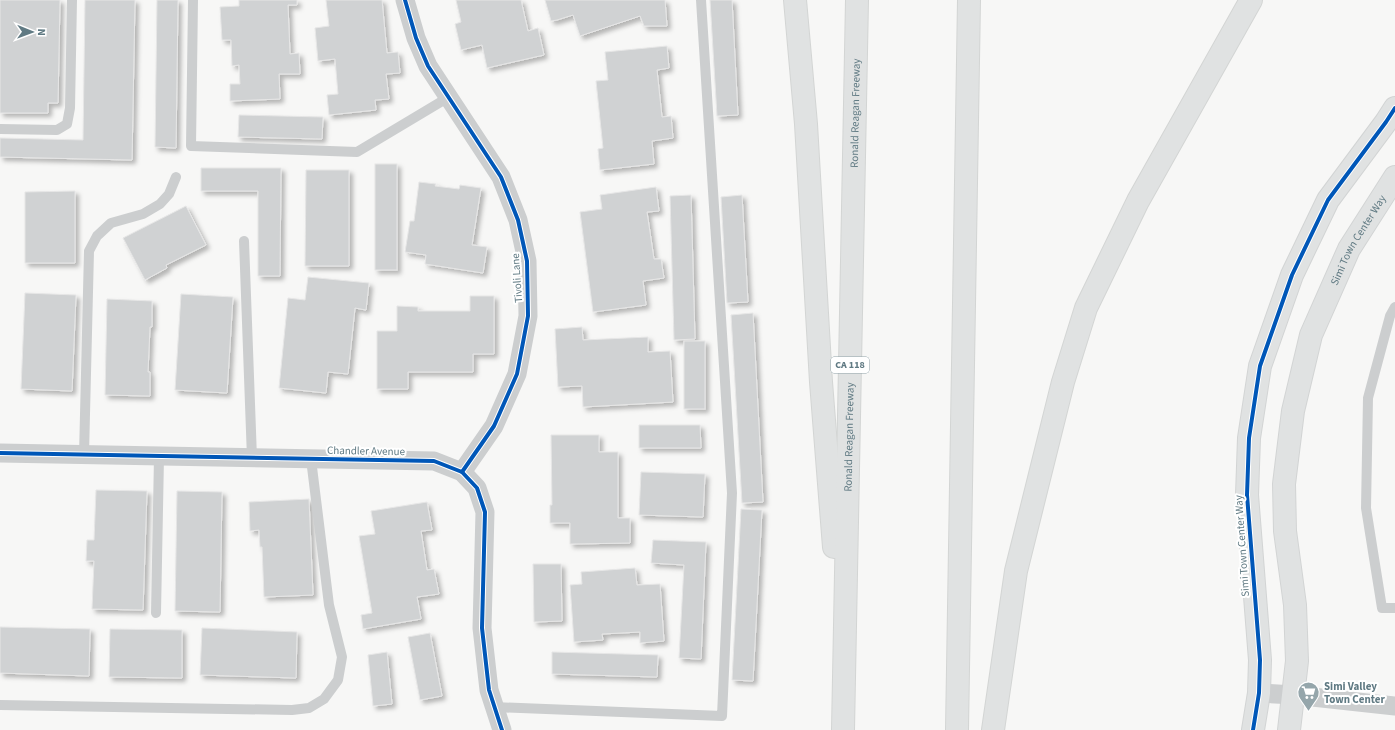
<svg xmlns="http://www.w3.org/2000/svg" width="1395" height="730" font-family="'Source Sans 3',sans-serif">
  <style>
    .building { fill: #d0d2d3; stroke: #e6e6e6; filter: url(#shadow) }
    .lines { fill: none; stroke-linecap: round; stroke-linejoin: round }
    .secondary-casing { stroke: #d2d4d4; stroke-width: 24 }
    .highway-casing { stroke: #d3d5d4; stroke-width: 24 }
    .lane { stroke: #cccecf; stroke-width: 10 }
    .street { stroke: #cccecf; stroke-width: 19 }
    .secondary { stroke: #e0e2e2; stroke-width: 22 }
    .highway { stroke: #e0e2e2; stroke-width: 22 }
    .cycleway-casing { stroke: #fff; stroke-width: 6 }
    .cycleway { stroke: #0057b8; stroke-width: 4 }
    .labels { text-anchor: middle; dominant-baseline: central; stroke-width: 4; stroke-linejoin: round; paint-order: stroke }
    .shield { fill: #fff; stroke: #90a2a8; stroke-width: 1 }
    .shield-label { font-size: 10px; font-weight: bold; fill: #607a83 }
    .street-label { font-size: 11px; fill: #607a83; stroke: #fff }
    .poi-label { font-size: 11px; font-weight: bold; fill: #607a83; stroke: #fff; text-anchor: start }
  </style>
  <defs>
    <filter id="shadow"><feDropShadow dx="3.5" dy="3.5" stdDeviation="2" flood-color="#0004"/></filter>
  </defs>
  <rect width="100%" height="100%" fill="#f7f7f6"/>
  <g class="building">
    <path d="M 0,0 L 60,0 L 58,103 L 48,103 L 48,113 L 0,113 Z"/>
    <path d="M 85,0 L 135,0 L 132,160 L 0,157 L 0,138 L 83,140 Z"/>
    <path d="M 157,0 L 178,0 L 176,148 L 155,147 Z"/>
    <path d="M 239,0 L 297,0 L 297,5 L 288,5 L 290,54 L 299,53 L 300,74 L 279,74 L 280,99 L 230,101 L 230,84 L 240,84 L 239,65 L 232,66 L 231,40 L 222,40 L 220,7 L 239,6 Z"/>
    <path d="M 326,0 L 382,0 L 387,53 L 398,52 L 400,73 L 386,74 L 389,99 L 375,100 L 376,110 L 329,115 L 327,95 L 338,94 L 335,59 L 318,61 L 315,28 L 329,26 Z"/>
    <path d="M 456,0 L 521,0 L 528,31 L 538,28 L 544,55 L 487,68 L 482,45 L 461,50 L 455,24 L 461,22 Z"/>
    <path d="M 545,0 L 665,0 L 667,26 L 644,26 L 640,16 L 580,36 L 573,15 L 557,20 L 551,21 Z"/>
    <path d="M 710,0 L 732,0 L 738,115 L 717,116 Z"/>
    <path d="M 667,46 L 669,68 L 657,70 L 662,117 L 671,116 L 673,138 L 652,141 L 654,164 L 600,170 L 598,149 L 603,148 L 596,81 L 608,80 L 605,52 Z"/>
    <path d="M 239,115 L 323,117 L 322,139 L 238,137 Z"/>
    <rect x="375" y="164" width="22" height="106"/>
    <path d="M 201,168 L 281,168 L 280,276 L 258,276 L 258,191 L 201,191 Z"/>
    <path d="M 306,170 L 349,170 L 349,266 L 305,266 Z"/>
    <path d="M 419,182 L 436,184 L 435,186 L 459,189 L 460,185 L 481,188 L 472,245 L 487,247 L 483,273 L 425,264 L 426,255 L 405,252 L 410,221 L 414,221 Z"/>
    <path d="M 656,187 L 659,211 L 647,212 L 654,259 L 661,259 L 664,278 L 643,281 L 646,305 L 593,312 L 580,212 L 602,209 L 600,195 Z"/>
    <path d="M 75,191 L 75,263 L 25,263 L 25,192 Z"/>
    <path d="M 691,195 L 695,339 L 674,340 L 670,196 Z"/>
    <path d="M 742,195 L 748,302 L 727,303 L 721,197 Z"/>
    <path d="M 186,206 L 206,245 L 166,265 L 167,268 L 145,280 L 123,238 Z"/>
    <path d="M 308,277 L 369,283 L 366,310 L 355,308 L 348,374 L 328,372 L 326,393 L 279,388 L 288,298 L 305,300 Z"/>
    <path d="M 25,293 L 76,295 L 72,391 L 21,389 Z"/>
    <path d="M 181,294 L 233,297 L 227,393 L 175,390 Z"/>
    <path d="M 470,296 L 494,296 L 494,354 L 473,354 L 473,372 L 408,372 L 408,389 L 377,389 L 377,331 L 397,331 L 397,306 L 418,307 L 418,311 L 470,311 Z"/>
    <path d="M 107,299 L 152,301 L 152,327 L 150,327 L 148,372 L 150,372 L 150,396 L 105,395 Z"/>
    <path d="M 753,313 L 763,502 L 742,503 L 731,315 Z"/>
    <path d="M 582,327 L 583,340 L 648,337 L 648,352 L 670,351 L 673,402 L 583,407 L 582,386 L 558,387 L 555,329 Z"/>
    <rect x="684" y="341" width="21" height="68"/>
    <path d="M 639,425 L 700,425 L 701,448 L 639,448 Z"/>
    <path d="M 551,435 L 599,435 L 599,452 L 618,452 L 618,518 L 630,518 L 630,543 L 570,544 L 570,523 L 550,523 L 550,505 L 552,505 Z"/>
    <path d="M 641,472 L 705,474 L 703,517 L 639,515 Z"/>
    <path d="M 96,490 L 147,491 L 143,610 L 92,609 L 94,561 L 86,561 L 87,540 L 94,540 Z"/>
    <path d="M 177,491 L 222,492 L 220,612 L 175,611 Z"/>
    <path d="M 309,499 L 313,595 L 264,597 L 262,547 L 260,547 L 259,530 L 250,531 L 249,502 Z"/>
    <path d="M 427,502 L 432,530 L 421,531 L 427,570 L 434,569 L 439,594 L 417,597 L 421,619 L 363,629 L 361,615 L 372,613 L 359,536 L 375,534 L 371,511 Z"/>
    <path d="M 741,509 L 762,510 L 753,681 L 732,680 Z"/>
    <path d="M 653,540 L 706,542 L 701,659 L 679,658 L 684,565 L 651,563 Z"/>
    <path d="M 533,564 L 561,564 L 562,621 L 534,622 Z"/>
    <path d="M 635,568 L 637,585 L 660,584 L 664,641 L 640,643 L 640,632 L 602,634 L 603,640 L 574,642 L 570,585 L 582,584 L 581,572 Z"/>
    <path d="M 0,627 L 90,629 L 89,676 L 0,673 Z"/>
    <path d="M 202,628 L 297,632 L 296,678 L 200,675 Z"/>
    <path d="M 110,629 L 182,630 L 182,678 L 109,677 Z"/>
    <path d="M 430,633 L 442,696 L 420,700 L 408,637 Z"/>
    <path d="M 387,652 L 392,704 L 373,706 L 368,655 Z"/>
    <path d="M 552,652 L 658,655 L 657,677 L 552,674 Z"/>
  </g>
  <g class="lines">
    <defs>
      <g id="secondary">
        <path d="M 1253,730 L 1259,693 L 1260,660 L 1247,495 L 1249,438 L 1260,366 L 1292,275 L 1328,200 L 1386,122 L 1395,108"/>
        <path id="s1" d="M 1289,730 L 1297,661 L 1295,605 L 1285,531 L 1284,484 L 1293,411 L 1311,335 L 1349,249 L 1395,177"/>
      </g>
      <g id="highway">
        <path d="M 795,0 L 806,124 L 821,382 L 834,547"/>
        <path id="s2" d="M 843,730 L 857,0"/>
        <path d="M 957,730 L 969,0"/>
        <path d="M 993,730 L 1016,571 L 1063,382 L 1086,308 L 1138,201 L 1251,0"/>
      </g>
    </defs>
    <use href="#secondary" class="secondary-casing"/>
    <use href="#highway" class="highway-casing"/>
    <g class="lane">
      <path d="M 193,0 L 191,146 L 357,152 L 449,97"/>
      <path d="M 0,129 L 57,130 L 67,124 L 70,108 L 72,0"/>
      <path d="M 244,241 L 252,458"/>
      <path d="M 1395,307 L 1390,316 L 1368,398 L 1366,508 L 1382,608 L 1395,608"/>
      <path d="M 84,455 L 89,251 L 97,236 L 111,223 L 143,214 L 160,204 L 169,194 L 176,177"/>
      <path d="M 156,613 L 159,457"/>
      <path d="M 0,705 L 292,710 L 309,708 L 324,699 L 338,680 L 342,657 L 329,605 L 311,459"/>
      <path d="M 494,707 L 722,716 L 732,493 L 701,0"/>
    </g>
    <g class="street">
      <path d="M 405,0 L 416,38 L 428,66 L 501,177 L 518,220 L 527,261 L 528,316 L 517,374 L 494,426 L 462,472"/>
      <path d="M 0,453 L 434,461 L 462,472 L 477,488 L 485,512 L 482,628 L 489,690 L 502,730"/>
      <path d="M 1259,693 L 1294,695 L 1395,706"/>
    </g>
    <use href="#secondary" class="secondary"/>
    <use href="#highway" class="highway"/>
    <defs>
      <g id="cycleway">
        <path d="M 405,0 L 416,38 L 428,66 L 501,177 L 518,220 L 527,261 L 528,316 L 517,374 L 494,426 L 462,472"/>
        <path d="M 0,453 L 434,461 L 462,472 L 477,488 L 485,512 L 482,628 L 489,690 L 502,730"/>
        <path d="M 1253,730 L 1259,693 L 1260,660 L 1247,495 L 1249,438 L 1260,366 L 1292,275 L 1328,200 L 1386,122 L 1395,108"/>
      </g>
    </defs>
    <use href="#cycleway" class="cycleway-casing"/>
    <use href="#cycleway" class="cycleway"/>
  </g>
  <defs>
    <symbol id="supermarket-pin" viewBox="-11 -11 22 30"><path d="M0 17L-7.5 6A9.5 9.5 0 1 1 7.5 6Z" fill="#95a6ab" stroke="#fff"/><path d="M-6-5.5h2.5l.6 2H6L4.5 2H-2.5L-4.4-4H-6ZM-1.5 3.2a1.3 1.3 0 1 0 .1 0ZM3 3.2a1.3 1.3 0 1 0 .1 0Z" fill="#fff"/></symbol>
  </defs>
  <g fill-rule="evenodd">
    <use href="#supermarket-pin" x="1296" y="680" width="25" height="34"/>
  </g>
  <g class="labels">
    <rect class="shield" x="831" y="357" width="38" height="16" rx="3"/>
    <g class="shield-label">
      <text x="850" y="365">CA 118</text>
    </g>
    <g class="street-label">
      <text stroke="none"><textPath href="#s2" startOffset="617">Ronald Reagan Freeway</textPath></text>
      <text stroke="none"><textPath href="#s1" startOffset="505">Simi Town Center Way</textPath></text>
      <text transform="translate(517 278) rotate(-94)">Tivoli Lane</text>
      <text stroke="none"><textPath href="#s2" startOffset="293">Ronald Reagan Freeway</textPath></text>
      <text transform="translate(366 451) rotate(1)">Chandler Avenue</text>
      <text transform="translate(1242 546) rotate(-94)">Simi Town Center Way</text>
    </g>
    <g class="poi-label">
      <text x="1324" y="686">Simi Valley<tspan x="1324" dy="13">Town Center</tspan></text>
    </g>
  </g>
  <g transform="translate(32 32) rotate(91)" stroke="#ffffff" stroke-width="3" paint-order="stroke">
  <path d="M0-3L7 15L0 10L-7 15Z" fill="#607a83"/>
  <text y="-6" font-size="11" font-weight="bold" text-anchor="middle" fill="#607a83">N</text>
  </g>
</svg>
